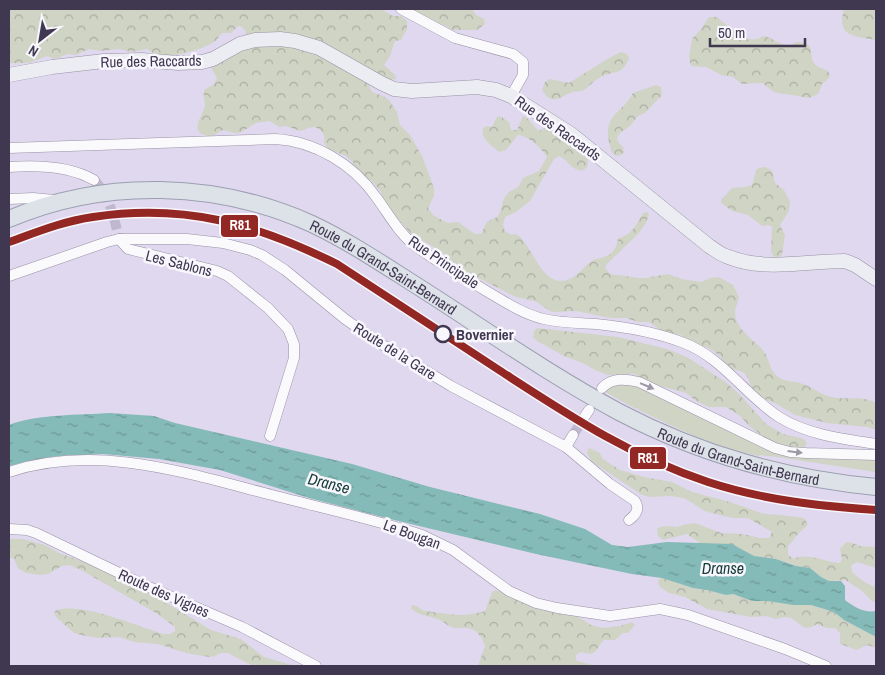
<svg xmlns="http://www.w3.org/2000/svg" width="885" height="675" font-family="'Archivo Narrow',sans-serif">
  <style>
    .grass { fill: #d0d4c5 }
    .forest { fill: url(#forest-crowns) }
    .water { fill: url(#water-ripples) }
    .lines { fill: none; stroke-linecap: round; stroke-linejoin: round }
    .street-tunnel { stroke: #c0b8ce; stroke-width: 10; stroke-dasharray: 10 5; stroke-linecap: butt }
    .street-casing { stroke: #9891a5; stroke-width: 11 }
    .secondary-casing { stroke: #9891a5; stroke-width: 15 }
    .primary-casing { stroke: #9b9fb1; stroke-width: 18 }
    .street { stroke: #faf9fc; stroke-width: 10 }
    .secondary { stroke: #ecedf2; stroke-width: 14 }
    .primary { stroke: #dde1e8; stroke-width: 16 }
    .rail-1-casing { stroke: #f9f7fe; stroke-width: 11 }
    .rail-1 { stroke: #932723; stroke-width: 8 }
    .oneway { fill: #9d98a6 }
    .stop-dot { fill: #f9f7fe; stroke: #403750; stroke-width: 2.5 }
    .labels { text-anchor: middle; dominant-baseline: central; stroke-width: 5; stroke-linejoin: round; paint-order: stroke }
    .street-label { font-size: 15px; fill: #403750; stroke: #f9f7fe }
    .stop-label { font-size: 15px; font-weight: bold; fill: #403750; stroke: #f9f7fe; text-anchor: start }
    .water-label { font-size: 16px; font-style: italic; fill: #153b35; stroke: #f9f7fe }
    .line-badge { stroke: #f9f7fe; stroke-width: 2 }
    .badge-label { font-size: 14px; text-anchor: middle; font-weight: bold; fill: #fff }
  </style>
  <defs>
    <pattern id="forest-crowns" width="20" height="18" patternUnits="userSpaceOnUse" patternTransform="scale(1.25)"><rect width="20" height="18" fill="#d0d4c5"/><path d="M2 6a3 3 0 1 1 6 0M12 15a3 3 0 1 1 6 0" fill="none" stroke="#aaada2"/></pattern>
    <pattern id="water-ripples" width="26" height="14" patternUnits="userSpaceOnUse" patternTransform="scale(1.25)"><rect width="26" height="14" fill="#84bab7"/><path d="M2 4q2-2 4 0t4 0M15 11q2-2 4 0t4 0" fill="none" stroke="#6d9897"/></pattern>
  </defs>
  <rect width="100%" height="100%" fill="#e0d8ee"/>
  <path class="grass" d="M 620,383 L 638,385 L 765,447 L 876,459 L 876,472 L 777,457 L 761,455 L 758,456 C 716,447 677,429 639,410 L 638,408 L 636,409 L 605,392 L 608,388 Z"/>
  <g class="forest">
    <path d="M 9,9 L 381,9 L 393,16 L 401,16 L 407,21 L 407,29 L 401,40 L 395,41 L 390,56 L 384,65 L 395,75 L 396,79 L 389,80 L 378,73 L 374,72 L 369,86 L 372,92 L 383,96 L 389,100 L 397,112 L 400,125 L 410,135 L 422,156 L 434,188 L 434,196 L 428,208 L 433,215 L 440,219 L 448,223 L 458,222 L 475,234 L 481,234 L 487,222 L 497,217 L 500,212 L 504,198 L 509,192 L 518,187 L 523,178 L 539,171 L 547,157 C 541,148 529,136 518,135 L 506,150 L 499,152 C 492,145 480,139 483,128 L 487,126 L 492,127 L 497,117 L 500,116 L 509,122 L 511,130 L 517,130 L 523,116 C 530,118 533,127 539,131 L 548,126 C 559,132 568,151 581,149 L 589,155 L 587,167 L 582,171 C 568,168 570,161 559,156 L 554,159 L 530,201 L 516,212 L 505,217 L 503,225 L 505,231 L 511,235 L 516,234 C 534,244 541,293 572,278 C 579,274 584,267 590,262 C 597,257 608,259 614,250 C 616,247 617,243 618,239 C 633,233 635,227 643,213 L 647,212 L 649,215 L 646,223 L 638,234 L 607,264 L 605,267 L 608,272 L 613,275 L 619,275 L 637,278 L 645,278 L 668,274 L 682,279 L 701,282 L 710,278 L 719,277 L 733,285 L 739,297 C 738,301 736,307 735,311 C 734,327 751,338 761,348 C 770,356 768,369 778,377 C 785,382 795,381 803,384 C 817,389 822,397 839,398 C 852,399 864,396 876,403 L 876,430 L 867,427 L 827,423 L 795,415 L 775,403 L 764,399 L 752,388 L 747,376 L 743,372 L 728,368 L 720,356 L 709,348 L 689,342 L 681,335 L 662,331 L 649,322 L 638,322 L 626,318 L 610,318 L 576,311 L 552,312 L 535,301 L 516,297 L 459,268 L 439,250 L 412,235 L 385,204 L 381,192 L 372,181 L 364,177 L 354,166 L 353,162 L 344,155 L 328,149 L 324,143 C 326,136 322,128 313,127 C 309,127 305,130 300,131 L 286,126 L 279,127 L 270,121 L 256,123 L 240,133 L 234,133 L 223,130 C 216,134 211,138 204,135 C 190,130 203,115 205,106 C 205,101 203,96 204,90 L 214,84 L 217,78 L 211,68 L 212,65 L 243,43 L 246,32 L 242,27 L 238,26 L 231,33 L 222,33 C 219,36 217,40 214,42 C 200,51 171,57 155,57 L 153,53 L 147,49 L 132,52 L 119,49 L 100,51 L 89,49 L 76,55 L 68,54 L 55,59 L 47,56 L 29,63 L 9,63 Z"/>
    <path d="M 407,9 L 440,10 L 472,9 L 476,15 L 484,19 L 485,24 L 477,30 L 453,30 L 444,25 L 432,22 Z"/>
    <path d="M 844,9 L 876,9 L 876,40 C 854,36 836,37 844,9 Z"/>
    <path d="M 709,17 L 717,17 C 729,26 747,48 763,36 C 775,38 785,51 796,42 C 820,41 805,58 817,66 C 820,68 825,69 828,71 L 830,75 L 829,78 L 822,84 L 818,94 L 809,98 L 774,92 L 762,83 L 742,84 L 733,77 L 721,75 L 706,67 L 691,66 L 689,57 L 692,39 L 702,28 Z"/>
    <path d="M 621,52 L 627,54 L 629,58 C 621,78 613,69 599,78 C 593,81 589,87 584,90 C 580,92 576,91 572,92 C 559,97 553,107 542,90 L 545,82 L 550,79 L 569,83 L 609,58 Z"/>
    <path d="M 656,85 L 661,87 L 662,95 L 645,113 L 638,116 L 630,126 L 620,133 L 617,137 L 618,142 L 623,147 L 624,152 L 621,155 L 616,156 C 610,152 611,148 609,142 C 603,114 623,113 633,93 Z"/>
    <path d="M 766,167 L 772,171 L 775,183 L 784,190 L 790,202 L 789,211 L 780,225 L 785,235 L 782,255 L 779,258 L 773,256 L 771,251 L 772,227 L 769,225 L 762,226 L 748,215 L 732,211 L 721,203 L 722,199 L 732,188 L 746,187 L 752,185 L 756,170 L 759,168 Z"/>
    <path d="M 537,328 L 618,337 L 667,349 L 687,357 L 727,383 L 740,395 L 766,424 L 783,434 L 801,438 L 805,440 L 807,444 L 804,447 L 797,449 L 768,440 L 749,426 L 740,416 L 726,407 L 709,407 L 698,402 L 686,393 L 650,383 L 634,374 L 608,375 L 595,370 L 583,363 L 566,357 L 537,341 L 533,337 L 534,331 Z"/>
    <path d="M 589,448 L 600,453 L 602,458 L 609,463 L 620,470 L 644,477 L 672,482 L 692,492 L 730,502 L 764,514 L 781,515 L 804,518 L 808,524 C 805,529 803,529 799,533 C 795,537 793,542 788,546 L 788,554 L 793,559 C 809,552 823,562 840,563 L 842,559 L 840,549 L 846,542 L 853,543 L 859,546 L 876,547 L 876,568 L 857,562 L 851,566 L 852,572 C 858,578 868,585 876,587 L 876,603 L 871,600 L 861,590 L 845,580 L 829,581 L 821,577 L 810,568 L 796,566 L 776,559 L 754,556 L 732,544 L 701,544 L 687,534 L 663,540 L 658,536 L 657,529 L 660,527 L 668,526 L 676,527 L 688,524 L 695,523 L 721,533 L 743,534 L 760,538 L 769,538 L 772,532 L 748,518 L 732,518 L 712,513 L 705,511 L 684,498 L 671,496 L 651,497 L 642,495 L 591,461 L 587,453 Z"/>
    <path d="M 9,539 L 23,539 L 45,545 L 59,553 L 87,563 L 162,600 L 211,630 L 241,639 L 264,657 L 295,666 L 253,666 L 228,653 L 221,653 L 215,656 L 209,657 L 186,653 L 158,644 L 134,642 L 120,637 L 98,638 L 86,636 L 74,633 L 57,618 L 54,613 L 56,610 C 84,602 136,626 164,634 L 171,634 L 175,631 L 175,627 L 156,613 L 81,570 L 69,565 L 62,566 L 48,574 L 41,575 L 26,573 L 18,568 L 14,559 L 9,557 Z"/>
    <path d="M 661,577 L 693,588 L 707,590 L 726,595 L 733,594 L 752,601 L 769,601 L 793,605 L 811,605 L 834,612 L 844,620 L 876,637 L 876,648 L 867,645 L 857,650 L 840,644 L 840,633 L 835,628 L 827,628 L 817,624 L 812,627 L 805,628 L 791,618 L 786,617 L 775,619 L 767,616 L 751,617 L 707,609 L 685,597 L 669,593 L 660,587 L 658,582 Z"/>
    <path d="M 496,590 L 538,608 L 565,615 L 575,615 L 591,625 L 602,628 L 620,626 L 632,622 L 635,625 L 628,633 L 623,633 L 615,640 L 604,640 C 594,650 598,657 581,652 L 576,655 L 576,660 C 582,664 588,662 594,666 L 478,666 L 485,646 C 482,637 476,628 466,628 C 462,627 458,629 454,628 C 448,626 445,623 440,620 C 431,616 418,616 411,608 L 412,605 C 419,605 420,611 426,611 C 448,614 463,618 485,611 L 492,592 Z"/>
  </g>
  <path class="water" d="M 110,413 L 154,416 L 175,423 L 352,464 L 430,487 L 540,514 L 585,529 L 612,545 L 628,547 L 667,542 L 732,544 L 754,556 L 776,559 L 796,566 L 810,568 L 821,577 L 829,581 L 841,581 L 845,586 L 845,600 C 854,607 864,613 876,611 L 876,637 L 844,620 L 834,612 L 811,605 L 793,605 L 768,601 L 752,601 L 733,594 L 726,595 L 707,590 L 693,588 L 662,578 L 632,574 L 536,554 L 390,519 L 309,498 L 220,470 L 159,459 L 103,454 L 58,456 L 38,459 L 9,466 L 9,425 C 36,414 80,415 110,413 Z"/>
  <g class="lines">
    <g class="street-tunnel">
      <path d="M 94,180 C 110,196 114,218 119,239"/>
      <path d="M 573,435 L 585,416"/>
    </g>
    <defs>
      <g id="street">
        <path d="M 401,9 L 455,38 L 513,54 L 523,62 L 523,75 L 511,96"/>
        <path d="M 9,148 L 275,139 C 315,141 354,165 376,197 C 388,213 398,232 413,244 C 435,261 460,275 483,289 C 502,300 522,314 544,319 C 561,323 579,323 596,324 C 626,327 656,332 684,343 C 723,358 745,395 779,417 C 808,435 843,439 876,444"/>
        <path d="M 9,167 C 36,165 70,166 94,180"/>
        <path d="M 9,199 L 33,198 L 54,200"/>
        <path d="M 119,239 L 128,249 L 217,271 L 228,276 L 268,308 L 288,329 L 294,344 L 294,358 L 270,436"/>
        <path d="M 9,276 L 107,242 L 119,239 L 187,239 L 223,243 L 250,250 L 262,255 L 285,270 L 345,319 L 378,342 L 451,386 L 566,447 L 610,484 L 635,501 C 640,509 636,515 629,520"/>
        <path d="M 602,388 C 612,377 626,379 639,382 L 775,448 L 790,452 L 806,453 L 876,455"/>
        <path d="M 585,416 L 589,410"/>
        <path d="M 566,447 L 573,435"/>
        <path d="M 9,472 C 97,443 186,473 272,495 C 322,508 373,519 422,535 L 453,550 L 509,591 L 536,603 L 557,608 L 610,616 L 660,609 L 688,615 L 785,649 L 826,666"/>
        <path d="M 9,529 L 27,530 L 36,533 L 140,583 L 242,627 L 316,666"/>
      </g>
      <path id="secondary" d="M 9,75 L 52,67 L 104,61 L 142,60 L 178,63 L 202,62 L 213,59 L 240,44 L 255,40 L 280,39 L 295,41 L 319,48 L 381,83 L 394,89 L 412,91 L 477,87 L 496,90 L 511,96 L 571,134 L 709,246 C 714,249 720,254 726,256 C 763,272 806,261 845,261 L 855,265 L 876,279"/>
      <g id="primary">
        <path id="s1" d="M 9,219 C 105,178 217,181 312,224 C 348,241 381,263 414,284 C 482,327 548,374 619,412 C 701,455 784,478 876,487"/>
      </g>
    </defs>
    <use href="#street" class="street-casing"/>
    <use href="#secondary" class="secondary-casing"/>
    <use href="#primary" class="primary-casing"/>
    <use href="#street" class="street"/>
    <use href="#secondary" class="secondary"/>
    <use href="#primary" class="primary"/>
    <defs>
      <path id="rail-1" d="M 9,242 C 37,232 64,221 93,217 C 185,203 256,224 337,264 C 392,300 447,336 502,372 C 570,416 630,456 708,482 C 763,500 819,506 876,510"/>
    </defs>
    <use href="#rail-1" class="rail-1-casing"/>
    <use href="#rail-1" class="rail-1"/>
  </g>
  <defs><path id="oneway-solid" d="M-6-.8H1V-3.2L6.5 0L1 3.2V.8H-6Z" transform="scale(1.25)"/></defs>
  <g class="oneway">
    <use href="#oneway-solid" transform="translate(647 386) rotate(23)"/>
    <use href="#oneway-solid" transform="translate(795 452) rotate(7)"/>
  </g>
  <circle class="stop-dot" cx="443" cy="334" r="8"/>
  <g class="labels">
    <g class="street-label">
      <text transform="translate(151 61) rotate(-1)">Rue des Raccards</text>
      <text transform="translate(558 128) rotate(35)">Rue des Raccards</text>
      <text transform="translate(444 262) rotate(34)">Rue Principale</text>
      <text transform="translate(179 263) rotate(14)">Les Sablons</text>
      <text stroke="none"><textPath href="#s1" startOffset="395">Route du Grand-Saint-Bernard</textPath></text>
      <text transform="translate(395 351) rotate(32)">Route de la Gare</text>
      <text stroke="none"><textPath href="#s1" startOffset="800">Route du Grand-Saint-Bernard</textPath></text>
      <text transform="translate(412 534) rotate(20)">Le Bougan</text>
      <text transform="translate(164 593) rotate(24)">Route des Vignes</text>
    </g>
    <g class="stop-label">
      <text x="456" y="334">Bovernier</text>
    </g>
    <g class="water-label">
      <text transform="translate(329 483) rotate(14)">Dranse</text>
      <text x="723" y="568">Dranse</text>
    </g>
  </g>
  <g class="line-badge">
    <rect x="220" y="214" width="39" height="24" rx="5" fill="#932723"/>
    <rect x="629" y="446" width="38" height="24" rx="5" fill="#932723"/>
  </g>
  <g class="badge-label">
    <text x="240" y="230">R81</text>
    <text x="648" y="463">R81</text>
  </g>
  <rect width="885" height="675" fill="none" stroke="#403750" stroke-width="20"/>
  <g transform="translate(40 40) rotate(211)" stroke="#f9f7fe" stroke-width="4" paint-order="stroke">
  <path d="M0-4L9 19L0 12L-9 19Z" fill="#403750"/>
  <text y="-8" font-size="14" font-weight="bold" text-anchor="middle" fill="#403750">N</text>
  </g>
  <path d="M710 38v8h95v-8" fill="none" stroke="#403750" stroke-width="2.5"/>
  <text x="718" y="38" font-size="15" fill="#403750" stroke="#f9f7fe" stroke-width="4" paint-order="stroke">50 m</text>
</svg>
